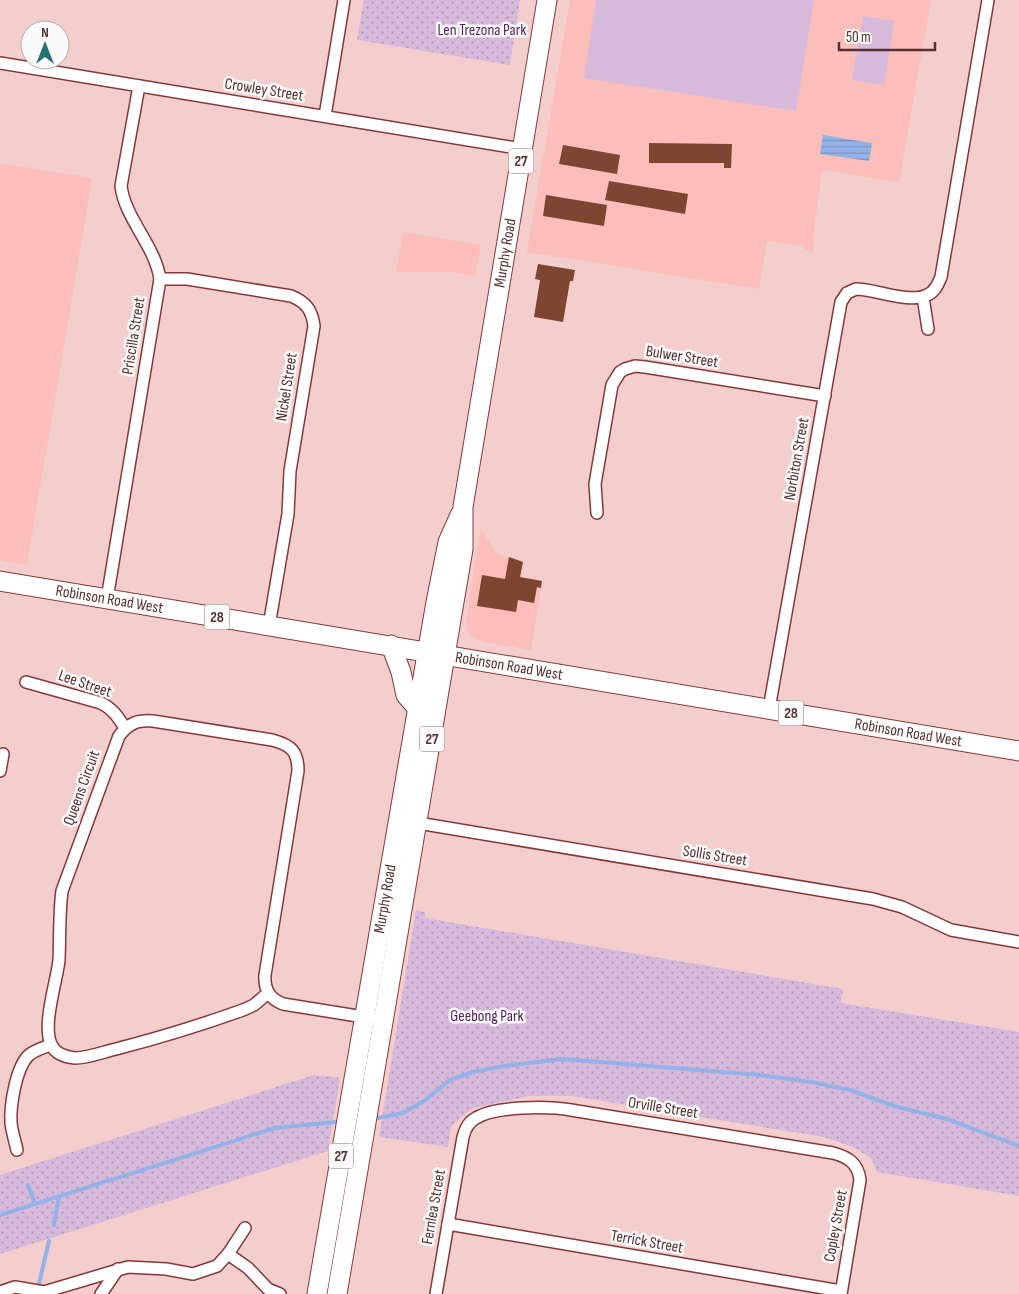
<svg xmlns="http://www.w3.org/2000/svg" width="1019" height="1294" font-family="'Sofia Sans Condensed',sans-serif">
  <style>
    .built { fill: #fbbebb }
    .park { fill: url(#park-dots) }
    .garden { fill: #d6b9db }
    .water { fill: url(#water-rules) }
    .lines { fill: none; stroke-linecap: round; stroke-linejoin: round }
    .stream { stroke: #93b2e7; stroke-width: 4 }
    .building { fill: #7e4630 }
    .minor-casing { stroke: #853839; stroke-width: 14 }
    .primary-casing { stroke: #853839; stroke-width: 21 }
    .minor { stroke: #fff; stroke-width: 11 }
    .primary { stroke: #fff; stroke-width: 19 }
    .labels { text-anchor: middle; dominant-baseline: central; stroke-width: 5; stroke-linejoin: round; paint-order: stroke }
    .shield { fill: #fafafa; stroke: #866d6d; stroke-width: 1 }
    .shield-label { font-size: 15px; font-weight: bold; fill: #553030 }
    .park-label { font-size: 16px; fill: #531f5c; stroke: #fafafa }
    .street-label { font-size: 16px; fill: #553030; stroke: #fafafa }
  </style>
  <defs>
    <pattern id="park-dots" width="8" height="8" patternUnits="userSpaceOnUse" patternTransform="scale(1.25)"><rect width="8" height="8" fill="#d6b9db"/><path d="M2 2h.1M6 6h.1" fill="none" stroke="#b097b2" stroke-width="1.8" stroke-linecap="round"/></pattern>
    <pattern id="water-rules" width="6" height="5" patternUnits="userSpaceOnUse" patternTransform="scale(1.25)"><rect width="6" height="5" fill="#93b2e7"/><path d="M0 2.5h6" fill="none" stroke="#7b91bc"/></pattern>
  </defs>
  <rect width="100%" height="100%" fill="#f4cecc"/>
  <g class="built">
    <path d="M 570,0 L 931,0 L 899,182 L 822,170 L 813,237 L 814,250 L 813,253 L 800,246 L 767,241 L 759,289 L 527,252 Z"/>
    <path d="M 0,163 L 92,178 L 27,565 L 0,560 Z"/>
    <path d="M 403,232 L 481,245 L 475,276 L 452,272 L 396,272 Z"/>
    <path d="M 481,528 L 496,553 L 523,562 L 521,577 L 542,581 L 531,650 L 484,642 L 474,638 L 468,631 L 466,621 Z"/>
  </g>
  <g class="park">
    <path d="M 364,0 L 520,0 L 510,65 L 357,40 Z"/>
    <path d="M 416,910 L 425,912 L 425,918 L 843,989 L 841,1003 L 1019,1032 L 1019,1196 L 877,1172 L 871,1158 L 853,1147 L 824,1137 L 572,1096 L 529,1096 L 473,1108 L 459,1119 L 451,1127 L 448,1147 L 379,1137 Z"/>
    <path d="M 314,1075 L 340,1078 L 328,1151 L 0,1254 L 0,1175 Z"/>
  </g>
  <g class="garden">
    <path d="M 596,0 L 814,0 L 796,111 L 584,78 Z"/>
    <path d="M 863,16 L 894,21 L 884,85 L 852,80 Z"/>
  </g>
  <path class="water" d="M 823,135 L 872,143 L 869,161 L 820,154 Z"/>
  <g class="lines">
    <g class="stream">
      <path d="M 378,1118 L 403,1113 L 424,1101 L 450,1080 L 473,1072 L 504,1066 L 563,1059 L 760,1075 L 811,1082 L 850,1090 L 894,1106 L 947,1119 L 1019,1146"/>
      <path d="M 28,1185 L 35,1204"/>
      <path d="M 0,1215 L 275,1128 L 335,1122"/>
      <path d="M 54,1225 L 59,1196"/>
      <path d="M 39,1284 L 49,1241"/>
    </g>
  </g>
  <g class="building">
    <path d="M 649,143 L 732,144 L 731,168 L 724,168 L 724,163 L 649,163 Z"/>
    <path d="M 563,145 L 620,155 L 617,174 L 559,164 Z"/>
    <path d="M 609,181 L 688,194 L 685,214 L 605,200 Z"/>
    <path d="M 546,195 L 607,205 L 604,226 L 543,216 Z"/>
    <path d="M 538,264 L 575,270 L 573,281 L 570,281 L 563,322 L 534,317 L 540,280 L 535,279 Z"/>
    <path d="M 509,557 L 523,562 L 520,577 L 542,581 L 541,588 L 537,587 L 534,603 L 518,600 L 516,612 L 477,606 L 482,575 L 505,579 Z"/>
  </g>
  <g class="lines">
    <defs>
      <g id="minor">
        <path d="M 0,63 L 522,149"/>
        <path d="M 325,116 L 344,0"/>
        <path d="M 160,279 L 187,279 L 291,296 C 306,302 312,310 314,326 L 290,471 L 288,514 L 269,626"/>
        <path d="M 923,297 L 928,329"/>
        <path d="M 597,513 L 595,484 L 612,385 L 620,372 L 625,369 L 635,366 L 645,367 L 825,396"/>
        <path d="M 107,599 L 160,279 C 155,245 125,219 121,186 L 139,86"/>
        <path d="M 26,682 L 101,703 C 113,709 118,717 125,728"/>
        <path d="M 769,709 L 841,302 L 847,293 L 856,289 C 875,289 910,304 927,295 C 935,292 938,284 941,277 L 988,0"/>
        <path d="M 0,771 L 3,754"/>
        <path d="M 412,822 L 873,899 L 902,907 L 951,930 L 1019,942"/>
        <path d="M 268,993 L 254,1005 L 243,1010 C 201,1025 159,1038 116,1049 C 103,1052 88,1058 75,1058 C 66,1057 56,1054 52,1046 C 41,1027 57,981 59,960 C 60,937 59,914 62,891 L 119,736 C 129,723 137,720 153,721 L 272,740 C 291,745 298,751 298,771 L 265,975 C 264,990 270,999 283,1004 L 370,1018"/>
        <path d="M 17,1150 C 15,1141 12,1132 11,1123 C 10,1105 16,1067 29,1055 C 35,1050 43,1048 50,1045"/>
        <path d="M 448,1224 L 841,1291"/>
        <path d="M 228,1254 L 248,1268 L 268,1289 L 280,1294"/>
        <path d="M 0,1292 L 15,1287 L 44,1292 L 128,1267 L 166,1269 L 193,1274 L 217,1266 L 228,1254 L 245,1228"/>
        <path d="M 101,1294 L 118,1269"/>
        <path d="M 436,1294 L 463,1137 C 465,1129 468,1122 476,1118 C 495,1106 548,1106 571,1110 L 833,1153 C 848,1157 858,1163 860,1180 L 841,1294"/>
      </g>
      <g id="primary">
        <path id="s1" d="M 0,581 L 1019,751"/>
        <path d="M 391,645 L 401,672 L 406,695 L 419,710"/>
        <path id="s2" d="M 317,1294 L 436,602 L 448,542 L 460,515"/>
        <path id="s3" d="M 337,1294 L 463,549 L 463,507 L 547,0"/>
      </g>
    </defs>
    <use href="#minor" class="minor-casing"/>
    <use href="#primary" class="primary-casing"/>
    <use href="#minor" class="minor"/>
    <use href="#primary" class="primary"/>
  </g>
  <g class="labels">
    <g class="shield">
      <rect x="508.5" y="148.5" width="25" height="25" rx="4"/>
      <rect x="204.5" y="604.5" width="25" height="25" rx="4"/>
      <rect x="778.5" y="700.5" width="25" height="25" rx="4"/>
      <rect x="419.5" y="726.5" width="25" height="25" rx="4"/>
      <rect x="328.5" y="1143.5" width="25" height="25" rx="4"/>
    </g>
    <g class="shield-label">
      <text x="521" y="161">27</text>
      <text x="217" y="617">28</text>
      <text x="791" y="713">28</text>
      <text x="432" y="739">27</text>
      <text x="341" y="1156">27</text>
    </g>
    <g class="park-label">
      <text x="482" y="30">Len Trezona Park</text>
      <text x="487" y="1016">Geebong Park</text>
    </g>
    <g class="street-label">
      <text transform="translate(264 90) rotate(9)">Crowley Street</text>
      <text stroke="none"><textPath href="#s3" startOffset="1055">Murphy Road</textPath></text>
      <text transform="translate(134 336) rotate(-81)">Priscilla Street</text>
      <text transform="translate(682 357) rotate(9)">Bulwer Street</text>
      <text transform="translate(287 387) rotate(-81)">Nickel Street</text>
      <text transform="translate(797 459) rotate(-80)">Norbiton Street</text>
      <text stroke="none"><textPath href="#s1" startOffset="111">Robinson Road West</textPath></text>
      <text stroke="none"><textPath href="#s1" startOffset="516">Robinson Road West</textPath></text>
      <text transform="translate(85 684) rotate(19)">Lee Street</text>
      <text stroke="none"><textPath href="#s1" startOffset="921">Robinson Road West</textPath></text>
      <text transform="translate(82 788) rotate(-70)">Queens Circuit</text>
      <text transform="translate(715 856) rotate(9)">Sollis Street</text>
      <text stroke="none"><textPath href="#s2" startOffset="401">Murphy Road</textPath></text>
      <text transform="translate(663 1108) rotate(9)">Orville Street</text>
      <text transform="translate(434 1207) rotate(-80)">Fernlea Street</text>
      <text transform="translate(836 1226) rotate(-80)">Copley Street</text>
      <text transform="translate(647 1242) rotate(10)">Terrick Street</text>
    </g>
  </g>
  <g transform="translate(45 45)"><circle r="24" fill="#fafafa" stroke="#b8a9a9"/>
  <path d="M0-4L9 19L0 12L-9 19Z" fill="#267176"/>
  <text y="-8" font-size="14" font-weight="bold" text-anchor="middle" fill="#553030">N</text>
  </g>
  <path d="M839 42v8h96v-8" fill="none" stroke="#553030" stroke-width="2.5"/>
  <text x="846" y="42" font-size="15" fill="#553030" stroke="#fafafa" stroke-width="4" paint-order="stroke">50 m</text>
</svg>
